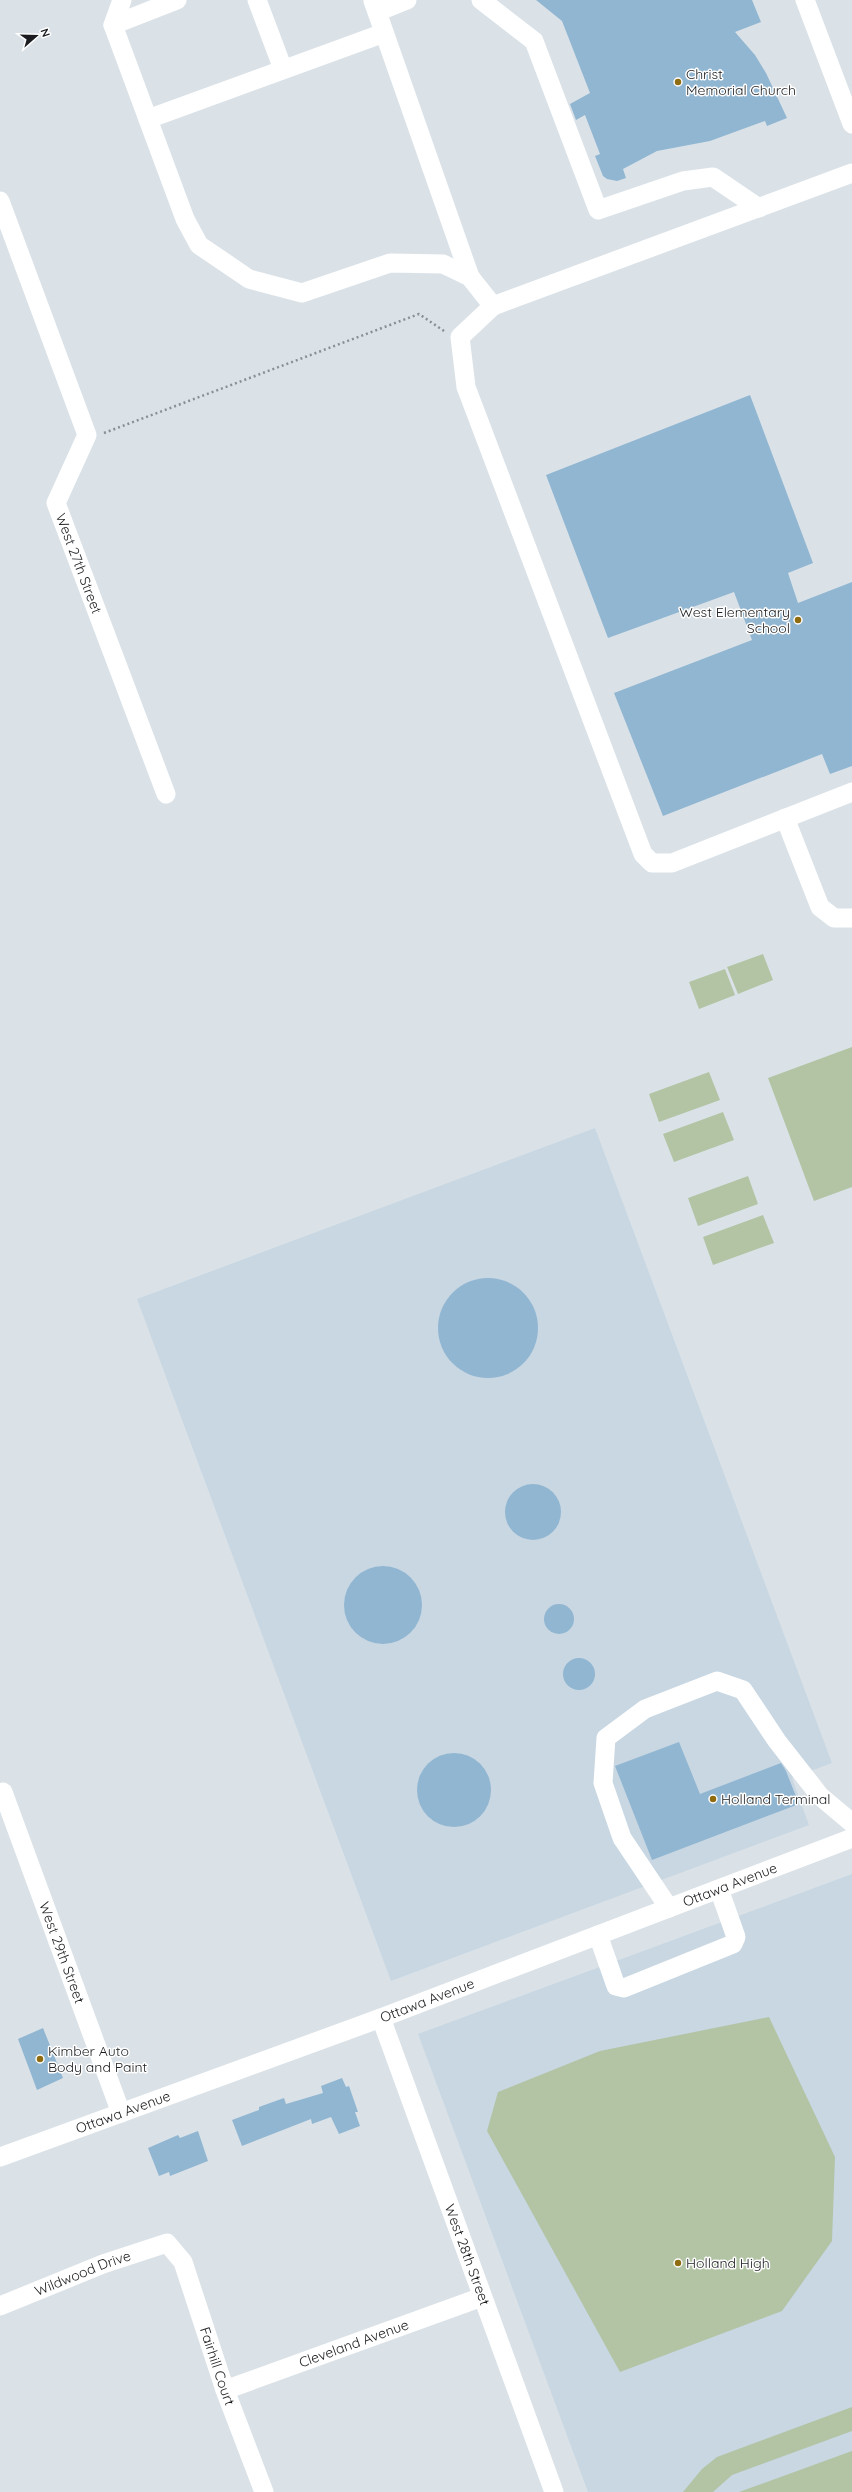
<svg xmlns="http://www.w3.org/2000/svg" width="852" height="2492" font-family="Quicksand,sans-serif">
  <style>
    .built { fill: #c8d7e2 }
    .green { fill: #b2c4a4 }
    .building { fill: #91b6d2 }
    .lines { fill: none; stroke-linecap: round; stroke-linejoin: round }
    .path { stroke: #898f94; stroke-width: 2.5; stroke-dasharray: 2 3; stroke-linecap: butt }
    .minor { stroke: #fff; stroke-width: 19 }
    .poi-dot { fill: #906c11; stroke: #fff; stroke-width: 1.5 }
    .labels { text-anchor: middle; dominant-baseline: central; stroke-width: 3; stroke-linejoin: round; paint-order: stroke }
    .poi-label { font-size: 14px; fill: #1a1c1f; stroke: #fff; text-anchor: start }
    .street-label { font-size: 14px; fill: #1a1c1f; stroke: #fff }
  </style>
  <rect width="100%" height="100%" fill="#dae2e8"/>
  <g class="built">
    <path d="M 595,1128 L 832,1763 L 792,1778 L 809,1825 L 391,1981 L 137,1299 Z"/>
    <path d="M 852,1874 L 852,2492 L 588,2492 L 418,2034 Z"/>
  </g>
  <g class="green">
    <path d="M 763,954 L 773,980 L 738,994 L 727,967 Z"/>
    <path d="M 725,969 L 735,995 L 699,1009 L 689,982 Z"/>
    <path d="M 852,1047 L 852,1187 L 814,1201 L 768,1078 Z"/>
    <path d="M 709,1072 L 720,1100 L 659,1122 L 649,1094 Z"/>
    <path d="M 723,1112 L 734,1140 L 674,1162 L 663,1134 Z"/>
    <path d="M 748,1176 L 758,1204 L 698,1226 L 688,1198 Z"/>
    <path d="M 763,1215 L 774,1243 L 713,1265 L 703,1237 Z"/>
    <path d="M 769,2017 L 835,2157 L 832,2241 L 782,2311 L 620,2372 L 487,2131 L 498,2092 L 600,2051 Z"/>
    <path d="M 852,2407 L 852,2431 L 732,2475 L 713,2492 L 683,2492 L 702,2469 L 717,2457 Z"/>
    <path d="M 852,2451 L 852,2492 L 739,2492 Z"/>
  </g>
  <g class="building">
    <path d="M 536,0 L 752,0 L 761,22 L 735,32 L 755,55 L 766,73 L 787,118 L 767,126 L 765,121 L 710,141 L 657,151 L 623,169 L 626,178 L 617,181 L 607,179 L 603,176 L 595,156 L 600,154 L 585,115 L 576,120 L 570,104 L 590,93 L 562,21 Z"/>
    <path d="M 750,395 L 813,563 L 788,573 L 798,603 L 852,582 L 852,766 L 830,774 L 822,754 L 663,816 L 614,693 L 752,640 L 734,592 L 608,638 L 546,475 Z"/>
    <circle cx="488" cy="1328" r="50"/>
    <circle cx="533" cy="1512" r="28"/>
    <circle cx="383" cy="1605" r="39"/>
    <circle cx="559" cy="1619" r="15"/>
    <circle cx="579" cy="1674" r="16"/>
    <path d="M 679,1742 L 700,1794 L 781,1763 L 786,1771 L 799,1804 L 652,1860 L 615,1766 Z"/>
    <circle cx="454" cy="1790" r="37"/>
    <path d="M 43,2028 L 63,2078 L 37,2090 L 18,2039 Z"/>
    <path d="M 342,2078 L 346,2087 L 349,2086 L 358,2112 L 355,2112 L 360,2126 L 339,2134 L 331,2117 L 312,2124 L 311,2119 L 242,2146 L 232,2120 L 259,2110 L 259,2107 L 284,2098 L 286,2104 L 323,2093 L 321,2086 Z"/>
    <path d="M 198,2131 L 208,2161 L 170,2176 L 169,2172 L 159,2176 L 148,2148 L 178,2135 L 180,2138 Z"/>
  </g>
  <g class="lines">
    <path class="path" d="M 104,433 L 419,314 L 444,331"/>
    <g class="minor">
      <path d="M 122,0 L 113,25 L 185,219 L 199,245 L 249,279 L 302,293 L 390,263 L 443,264 L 470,277 L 493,306"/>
      <path d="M 257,0 L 283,69"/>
      <path d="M 481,0 L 534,41 L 598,210 L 683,181 L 713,177 L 759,208"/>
      <path d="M 805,0 L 852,124"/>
      <path d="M 373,1 L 377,12 L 407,0"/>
      <path d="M 377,12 L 470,277"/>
      <path d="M 113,25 L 177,0"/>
      <path d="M 148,119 L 384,33"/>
      <path d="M 852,173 L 493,306 L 460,337 L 466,387 L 643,854 L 652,863 L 672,863 L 852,792"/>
      <path id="s1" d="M 0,201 L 87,435 L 56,503 L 166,794"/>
      <path d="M 785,818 L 820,907 L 834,918 L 852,918"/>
      <path id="s2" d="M 3,1792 L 121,2113"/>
      <path d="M 669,1908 L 622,1838 L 603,1783 L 606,1738 L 645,1709 L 717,1681 L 743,1690 L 777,1741 L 820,1796 L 852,1823"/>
      <path d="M 598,1935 L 616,1986 L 624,1988 L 733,1944 L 736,1937 L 719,1889"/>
      <path id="s3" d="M 381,2018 L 554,2492"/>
      <path id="s4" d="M 0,2157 L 381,2018 L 852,1838"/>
      <path id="s5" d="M 0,2306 L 103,2264 L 167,2243 L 183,2262 L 225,2390 L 264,2492"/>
      <path id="s6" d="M 225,2390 L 482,2297"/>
    </g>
  </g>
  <g class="poi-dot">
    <circle cx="678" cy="82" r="4"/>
    <circle cx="798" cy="620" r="4"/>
    <circle cx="713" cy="1799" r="4"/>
    <circle cx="40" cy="2059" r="4"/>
    <circle cx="678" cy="2263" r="4"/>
  </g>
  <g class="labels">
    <g class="poi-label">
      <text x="686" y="74">Christ<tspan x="686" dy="16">Memorial Church</tspan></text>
      <text x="790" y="612" text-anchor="end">West Elementary<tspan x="790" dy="16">School</tspan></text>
      <text x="721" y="1799">Holland Terminal</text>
      <text x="48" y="2051">Kimber Auto<tspan x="48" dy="16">Body and Paint</tspan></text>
      <text x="686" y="2263">Holland High</text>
    </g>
    <g class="street-label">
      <text stroke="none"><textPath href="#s1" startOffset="389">West 27th Street</textPath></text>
      <text stroke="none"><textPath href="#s4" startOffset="779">Ottawa Avenue</textPath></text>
      <text stroke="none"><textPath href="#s2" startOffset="171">West 29th Street</textPath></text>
      <text stroke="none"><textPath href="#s4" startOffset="455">Ottawa Avenue</textPath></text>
      <text stroke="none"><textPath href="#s4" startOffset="131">Ottawa Avenue</textPath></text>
      <text stroke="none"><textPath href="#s3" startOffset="252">West 28th Street</textPath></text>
      <text stroke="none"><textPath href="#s5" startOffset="89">Wildwood Drive</textPath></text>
      <text stroke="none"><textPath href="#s6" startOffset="137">Cleveland Avenue</textPath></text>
      <text stroke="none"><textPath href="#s5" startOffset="313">Fairhill Court</textPath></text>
    </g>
  </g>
  <g transform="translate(36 36) rotate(70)" stroke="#ffffff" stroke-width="3" paint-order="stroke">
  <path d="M0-3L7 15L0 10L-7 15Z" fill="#1a1c1f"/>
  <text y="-6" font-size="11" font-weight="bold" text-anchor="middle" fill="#1a1c1f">N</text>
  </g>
</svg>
